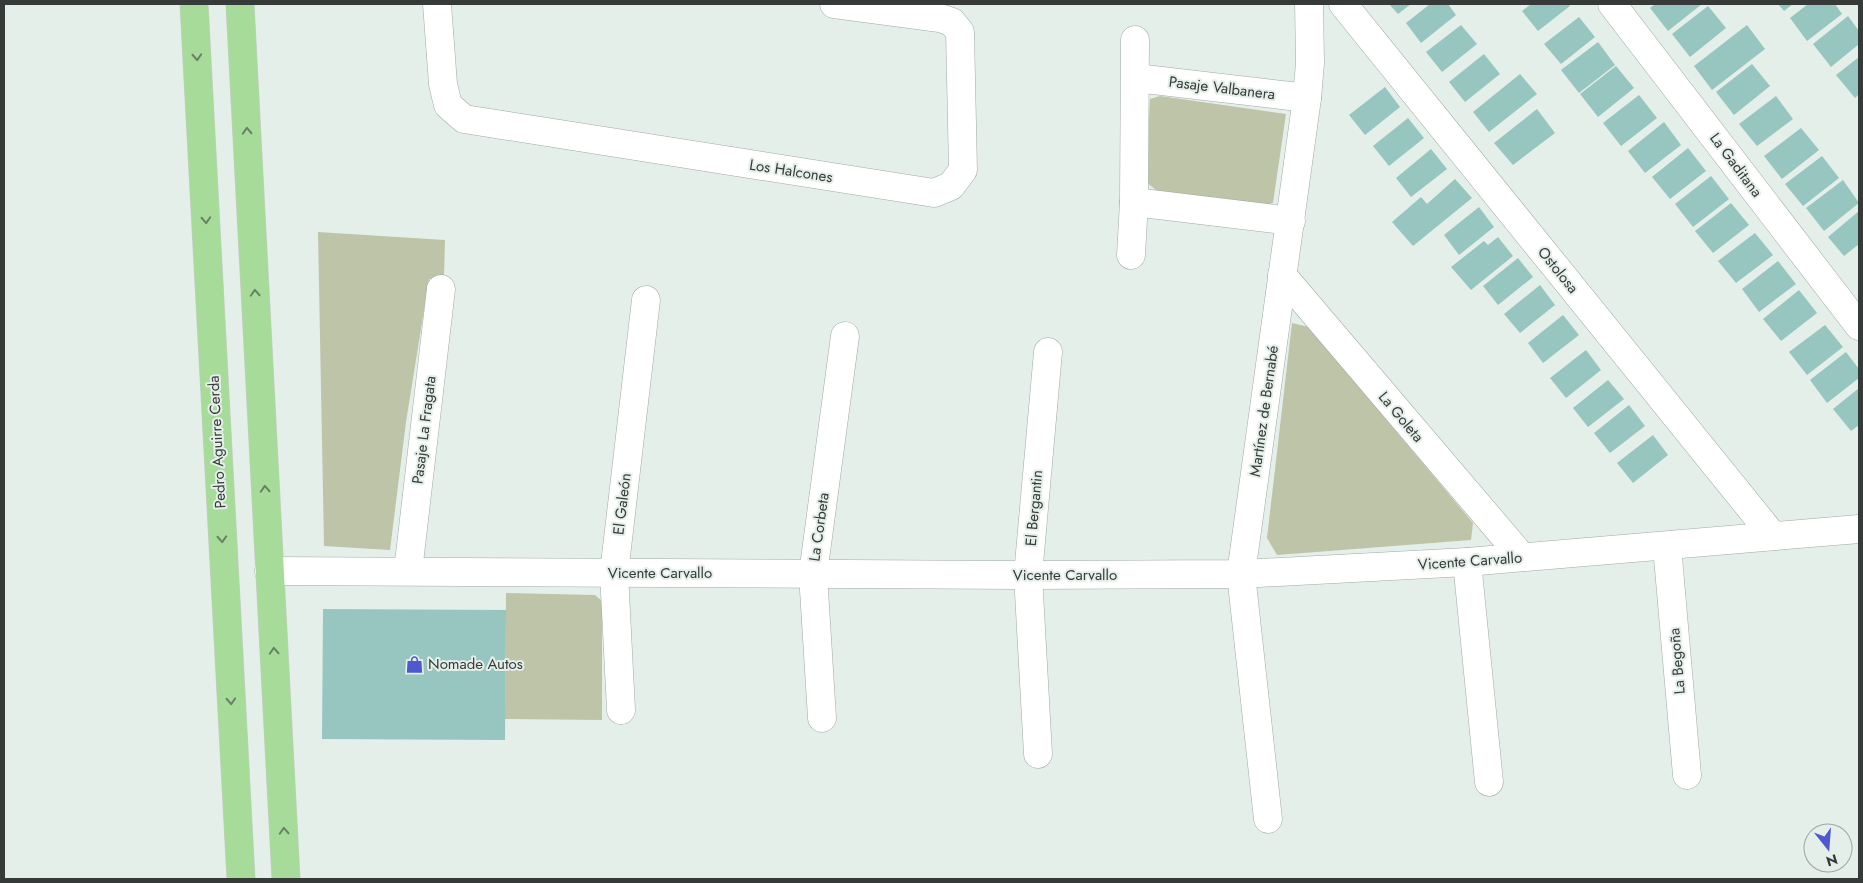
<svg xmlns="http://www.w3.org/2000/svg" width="1863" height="883" font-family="Jost,sans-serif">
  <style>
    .green { fill: #bec4a8 }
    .building { fill: #96c6bf }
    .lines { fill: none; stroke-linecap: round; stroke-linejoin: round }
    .street-casing { stroke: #9faaa4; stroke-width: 29 }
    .highway-casing { stroke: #cbcccb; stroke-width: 29 }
    .street { stroke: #fff; stroke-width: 28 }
    .highway { stroke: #a7db9a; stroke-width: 28 }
    .oneway { stroke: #698264 }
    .labels { text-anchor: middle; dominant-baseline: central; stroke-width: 4; stroke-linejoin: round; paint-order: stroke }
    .street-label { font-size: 15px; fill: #363a38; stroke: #e4efe9 }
    .poi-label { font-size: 15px; fill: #363a38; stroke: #e4efe9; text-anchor: start }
  </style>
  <rect width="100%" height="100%" fill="#e4efe9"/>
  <g class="green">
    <path d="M 1160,96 L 1286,114 L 1273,203 L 1255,208 L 1161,194 L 1146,182 L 1150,99 Z"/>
    <path d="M 318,232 L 445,240 L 444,278 L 429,279 L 406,422 L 390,550 L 324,546 Z"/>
    <path d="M 1292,323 L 1309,327 L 1473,523 L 1471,540 L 1277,555 L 1267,538 Z"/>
    <path d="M 506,593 L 595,595 L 602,601 L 602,720 L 505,719 Z"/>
  </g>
  <g class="building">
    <path d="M 1389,4 L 1411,4 L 1398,14 Z"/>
    <path d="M 1430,4 L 1448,4 L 1456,15 L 1421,43 L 1406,23 Z"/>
    <path d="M 1531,4 L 1568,4 L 1570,6 L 1538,31 L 1522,11 Z"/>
    <path d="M 1655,4 L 1702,4 L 1668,31 L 1650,8 Z"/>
    <path d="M 1778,4 L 1793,4 L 1784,11 Z"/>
    <path d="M 1808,4 L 1835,4 L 1842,14 L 1807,41 L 1790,18 Z"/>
    <path d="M 1708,6 L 1726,28 L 1690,57 L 1672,34 Z"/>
    <path d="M 1848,16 L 1859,31 L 1859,44 L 1831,67 L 1813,44 Z"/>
    <path d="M 1579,17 L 1595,37 L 1561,64 L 1544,44 Z"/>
    <path d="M 1461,25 L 1477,44 L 1442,72 L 1426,52 Z"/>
    <path d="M 1747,25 L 1765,49 L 1712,90 L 1694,66 Z"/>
    <path d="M 1598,42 L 1615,65 L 1579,93 L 1561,70 Z"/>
    <path d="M 1484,54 L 1500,74 L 1465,102 L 1449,82 Z"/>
    <path d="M 1859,57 L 1859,94 L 1855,98 L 1836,75 Z"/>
    <path d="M 1752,64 L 1770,86 L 1734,115 L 1716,92 Z"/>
    <path d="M 1616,66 L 1634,88 L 1598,117 L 1580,94 Z"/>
    <path d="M 1520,74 L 1537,94 L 1489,132 L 1473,112 Z"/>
    <path d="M 1385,87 L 1400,107 L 1365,135 L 1349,115 Z"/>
    <path d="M 1639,95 L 1657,118 L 1621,146 L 1603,123 Z"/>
    <path d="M 1776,96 L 1793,119 L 1757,146 L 1739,124 Z"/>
    <path d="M 1537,109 L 1555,133 L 1513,165 L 1494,143 Z"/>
    <path d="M 1408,118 L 1424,138 L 1389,166 L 1373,146 Z"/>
    <path d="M 1664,122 L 1681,145 L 1645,173 L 1628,151 Z"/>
    <path d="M 1801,128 L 1819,150 L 1782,179 L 1764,156 Z"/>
    <path d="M 1688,148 L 1706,171 L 1670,199 L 1652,177 Z"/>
    <path d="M 1431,149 L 1447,169 L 1411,197 L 1396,178 Z"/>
    <path d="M 1822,156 L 1839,178 L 1803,206 L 1785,184 Z"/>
    <path d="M 1711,176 L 1729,199 L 1693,227 L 1675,204 Z"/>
    <path d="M 1455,179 L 1472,198 L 1413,246 L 1392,222 L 1421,197 L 1427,204 Z"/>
    <path d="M 1843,180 L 1859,203 L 1824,231 L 1806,208 Z"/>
    <path d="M 1731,203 L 1749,225 L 1713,253 L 1695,231 Z"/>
    <path d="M 1479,207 L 1494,227 L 1459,255 L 1444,235 Z"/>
    <path d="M 1859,211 L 1859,244 L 1844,256 L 1828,237 Z"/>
    <path d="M 1755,233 L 1773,255 L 1736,283 L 1718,261 Z"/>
    <path d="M 1498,237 L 1513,256 L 1471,290 L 1451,267 L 1484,241 L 1488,245 Z"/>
    <path d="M 1518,258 L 1533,277 L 1498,305 L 1483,286 Z"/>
    <path d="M 1778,261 L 1796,284 L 1759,312 L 1742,289 Z"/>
    <path d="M 1540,285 L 1555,305 L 1520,333 L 1504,314 Z"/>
    <path d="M 1799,290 L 1817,313 L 1781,341 L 1763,319 Z"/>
    <path d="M 1563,315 L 1579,335 L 1543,363 L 1528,343 Z"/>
    <path d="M 1825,325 L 1843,347 L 1807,375 L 1789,352 Z"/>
    <path d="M 1586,350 L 1601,370 L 1566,398 L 1550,378 Z"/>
    <path d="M 1846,352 L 1859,369 L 1859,378 L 1827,403 L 1810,380 Z"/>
    <path d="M 1608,380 L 1624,399 L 1588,427 L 1573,408 Z"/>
    <path d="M 1859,388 L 1859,425 L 1851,431 L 1833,409 Z"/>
    <path d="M 1629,405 L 1645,426 L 1610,453 L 1594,433 Z"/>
    <path d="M 1653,435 L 1668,455 L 1633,483 L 1617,463 Z"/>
    <path d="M 323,609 L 506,610 L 505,740 L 322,739 Z"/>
  </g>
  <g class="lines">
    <defs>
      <g id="street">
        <path d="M 437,4 L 443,84 L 448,105 L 464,119 L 934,193 L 951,186 L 963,170 L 960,32 L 952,22 L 940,18 L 834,4"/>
        <path d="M 1343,4 L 1773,536"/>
        <path d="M 1612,4 L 1859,326"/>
        <path d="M 1136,78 L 1307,98"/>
        <path d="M 1134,202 L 1291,221"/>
        <path d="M 1131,255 L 1134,202 L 1135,40"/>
        <path d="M 1282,275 L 1522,557"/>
        <path d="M 1667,546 L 1687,775"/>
        <path d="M 1467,562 L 1489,782"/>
        <path d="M 269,571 L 1028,575 L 1241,574 L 1467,562 L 1859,529"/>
        <path d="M 408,571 L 441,289"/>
        <path d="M 621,710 L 614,573 L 646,300"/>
        <path d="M 822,718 L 813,574 L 845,336"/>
        <path d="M 1038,754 L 1028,575 L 1048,352"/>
        <path d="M 1268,819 L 1241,574 L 1307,98 L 1310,63 L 1309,4"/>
      </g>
      <g id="highway">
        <path d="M 194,4 L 241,879"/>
        <path d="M 240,4 L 286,879"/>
      </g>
    </defs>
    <use href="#street" class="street-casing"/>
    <use href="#highway" class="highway-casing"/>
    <use href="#street" class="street"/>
    <use href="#highway" class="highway"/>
  </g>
  <defs><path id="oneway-chevron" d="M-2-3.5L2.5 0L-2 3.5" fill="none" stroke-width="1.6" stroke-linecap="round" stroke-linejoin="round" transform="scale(1.25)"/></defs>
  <g class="oneway">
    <use href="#oneway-chevron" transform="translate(197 57) rotate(87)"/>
    <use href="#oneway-chevron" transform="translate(247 131) rotate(-93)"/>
    <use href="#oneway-chevron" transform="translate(206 220) rotate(87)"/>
    <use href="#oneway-chevron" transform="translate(255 293) rotate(-93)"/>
    <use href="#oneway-chevron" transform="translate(265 489) rotate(-93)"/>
    <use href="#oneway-chevron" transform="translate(222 539) rotate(87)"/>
    <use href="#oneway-chevron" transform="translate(274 651) rotate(-93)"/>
    <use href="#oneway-chevron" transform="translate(231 701) rotate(87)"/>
    <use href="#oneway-chevron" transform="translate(284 831) rotate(-93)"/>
  </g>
  <defs>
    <symbol id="shop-bare" viewBox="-9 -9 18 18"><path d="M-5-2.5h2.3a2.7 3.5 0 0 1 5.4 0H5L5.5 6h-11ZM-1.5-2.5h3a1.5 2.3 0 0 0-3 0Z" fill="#4f58ce" stroke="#e4efe9" stroke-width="2.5" paint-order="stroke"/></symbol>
  </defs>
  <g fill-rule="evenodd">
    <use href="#shop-bare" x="402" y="652" width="25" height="25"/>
  </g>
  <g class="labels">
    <g class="street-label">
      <text transform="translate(1222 88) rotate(7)">Pasaje Valbanera</text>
      <text transform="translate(1736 165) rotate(53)">La Gaditana</text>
      <text transform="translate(791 171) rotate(9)">Los Halcones</text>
      <text transform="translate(1558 270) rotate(51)">Ostolosa</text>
      <text transform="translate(1264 411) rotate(-82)">Martínez de Bernabé</text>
      <text transform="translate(1401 417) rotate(50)">La Goleta</text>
      <text transform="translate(424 430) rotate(-83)">Pasaje La Fragata</text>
      <text transform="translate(217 442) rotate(-93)">Pedro Aguirre Cerda</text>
      <text transform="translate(622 504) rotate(-83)">El Galeón</text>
      <text transform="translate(1034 508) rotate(-85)">El Bergantin</text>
      <text transform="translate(819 527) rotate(-82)">La Corbeta</text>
      <text transform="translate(1470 561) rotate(-4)">Vicente Carvallo</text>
      <text x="660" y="573">Vicente Carvallo</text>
      <text x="1065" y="575">Vicente Carvallo</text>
      <text transform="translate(1677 661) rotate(-95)">La Begoña</text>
    </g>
    <g class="poi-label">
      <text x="428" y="664">Nomade Autos</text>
    </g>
  </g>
  <rect width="1863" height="883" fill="none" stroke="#363a38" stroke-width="10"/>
  <g transform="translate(1828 848) rotate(163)"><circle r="24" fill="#e4efe9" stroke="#9ea7a2"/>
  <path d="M0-4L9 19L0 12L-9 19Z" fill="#4f58ce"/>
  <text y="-8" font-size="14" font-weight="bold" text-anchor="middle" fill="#363a38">N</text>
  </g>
</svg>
